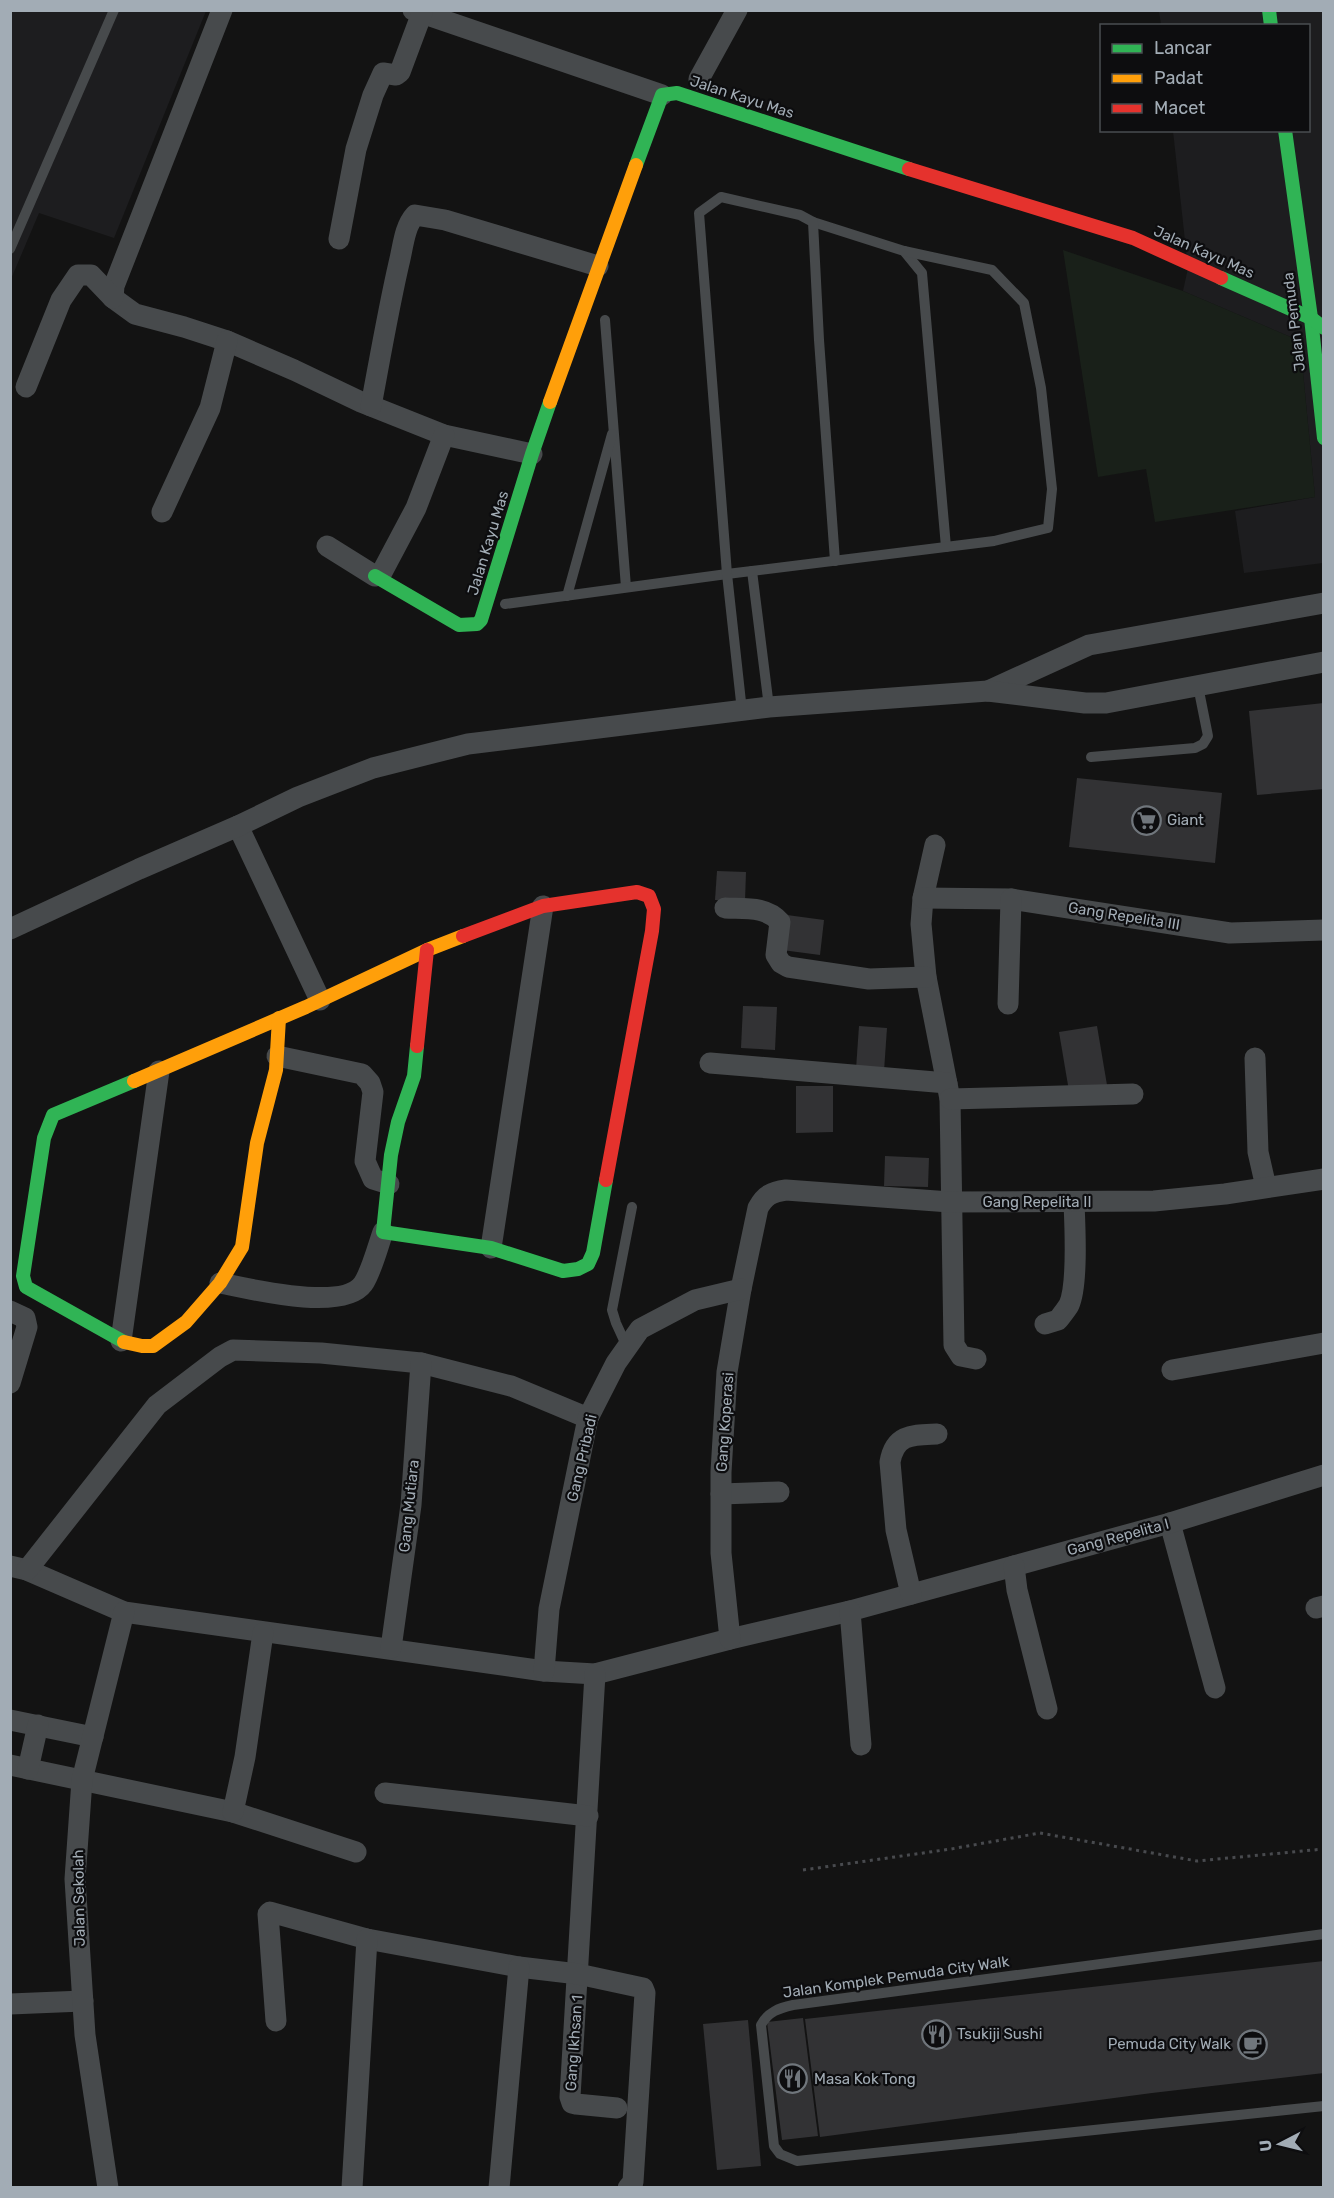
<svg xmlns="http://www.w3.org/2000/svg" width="1334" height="2198" font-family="Rubik,sans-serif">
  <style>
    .built { fill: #1d1d1f }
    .green { fill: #192019 }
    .building { fill: #323234 }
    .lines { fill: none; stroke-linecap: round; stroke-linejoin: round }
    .path { stroke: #484a4e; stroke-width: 3; stroke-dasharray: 3 4.5; stroke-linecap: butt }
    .lane { stroke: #474a4c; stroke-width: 10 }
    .street { stroke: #474a4c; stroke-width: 21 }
    .fast { stroke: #30b455; stroke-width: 14 }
    .slow { stroke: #ff9f0a; stroke-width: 14 }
    .jam { stroke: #e5322d; stroke-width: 14 }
    .labels { text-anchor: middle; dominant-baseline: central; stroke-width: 4.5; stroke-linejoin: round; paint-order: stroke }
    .street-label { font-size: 15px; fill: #a2acb5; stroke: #0d0d0f }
    .poi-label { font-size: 15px; fill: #a2acb5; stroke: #0d0d0f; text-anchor: start }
  </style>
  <rect width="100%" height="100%" fill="#131313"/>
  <g class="built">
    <path d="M 11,11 L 206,11 L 114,238 L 39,213 L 11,279 Z"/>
    <path d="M 1159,11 L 1323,11 L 1323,563 L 1244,573 L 1235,511 L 1315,497 L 1300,341 L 1183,291 L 1188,268 L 1173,131 L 1308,130 L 1308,26 L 1161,25 Z"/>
  </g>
  <path class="green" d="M 1063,250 L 1183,291 L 1300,341 L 1315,497 L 1155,522 L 1146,469 L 1098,477 Z"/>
  <g class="building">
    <path d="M 1324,703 L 1324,789 L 1257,795 L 1249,711 Z"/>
    <path d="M 1077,778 L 1222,793 L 1215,863 L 1069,847 Z"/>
    <path d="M 717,871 L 746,872 L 745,901 L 715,900 Z"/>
    <path d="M 787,915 L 824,920 L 820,955 L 782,950 Z"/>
    <path d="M 743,1006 L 777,1007 L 775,1050 L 741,1048 Z"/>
    <path d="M 859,1026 L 887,1028 L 884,1071 L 856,1069 Z"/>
    <path d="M 1097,1026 L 1107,1085 L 1069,1091 L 1059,1032 Z"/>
    <path d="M 796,1086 L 833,1086 L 833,1132 L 796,1133 Z"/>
    <path d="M 885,1156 L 929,1158 L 928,1187 L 884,1186 Z"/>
    <path d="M 1324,1961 L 1324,2073 L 1152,2093 L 820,2137 L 805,2019 Z"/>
    <path d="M 803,2018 L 818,2136 L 782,2140 L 767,2022 Z"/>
    <path d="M 748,2020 L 761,2166 L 717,2170 L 703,2024 Z"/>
  </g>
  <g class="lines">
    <path class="path" d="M 803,1870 L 951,1849 L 1040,1833 L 1197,1861 L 1324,1849"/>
    <g class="lane">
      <path d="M 813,222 L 904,251 L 922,273 L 946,547"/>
      <path d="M 10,249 L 114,10"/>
      <path d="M 605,320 L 626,587"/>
      <path d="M 752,571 L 769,707"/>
      <path d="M 567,596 L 612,434"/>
      <path d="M 505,604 L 727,574 L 994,541 L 1048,528 L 1052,489 L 1041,388 L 1024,303 L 992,270 L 904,251"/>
      <path d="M 742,711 L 727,574 L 699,213 L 721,197 L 800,215 L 813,222 L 819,340 L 835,561"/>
      <path d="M 1091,757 L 1195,748 L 1203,744 L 1208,736 L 1198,686"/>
      <path d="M 627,1347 L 616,1323 L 612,1310 L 632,1207"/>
      <path d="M 1324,1934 L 793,2005 C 779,2008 768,2012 761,2025 L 774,2146 L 780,2154 L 797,2161 L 1324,2106"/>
    </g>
    <g class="street">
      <path d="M 222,10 L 114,286 L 113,298 L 135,314 L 184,327 L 227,341 L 294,370 L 361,402 L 444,435 L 532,454"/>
      <path d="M 413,10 L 662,95"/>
      <path d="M 699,79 L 737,10"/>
      <path d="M 339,239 L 356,149 L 373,95 L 383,73 L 396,75 L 400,72 L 422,13"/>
      <path d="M 26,387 L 61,300 L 78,275 L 91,275 L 113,298"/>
      <path d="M 371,406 C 380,358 388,311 399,263 C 403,248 404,227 415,215 L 445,220 L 598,266"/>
      <path d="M 162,512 L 210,408 L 227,341"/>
      <path d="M 327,546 L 375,576 L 381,574 L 416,508 L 444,435"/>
      <path d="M 988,691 L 1089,645 L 1324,603"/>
      <path d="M 238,826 L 320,1000"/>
      <path d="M 935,845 L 923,898 L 921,924 L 926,977 L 950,1099 L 954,1345 L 961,1356 L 976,1359"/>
      <path d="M 923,898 L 1011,899 L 1230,933 L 1324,930"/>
      <path d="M 725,908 C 745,909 766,906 780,922 L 776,955 L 781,963 L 788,967 L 869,979 L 926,977"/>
      <path d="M 10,929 L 139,869 L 238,826 L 298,797 L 373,768 L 468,744 L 769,707 L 988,691 L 1085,703 L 1106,703 L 1324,662"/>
      <path d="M 1008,1004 L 1011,899"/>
      <path d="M 277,1056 L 362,1074 L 370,1083 L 373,1092 L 365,1161 L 373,1179 L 389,1184"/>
      <path d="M 1255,1058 L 1258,1152 L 1266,1187"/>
      <path d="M 710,1063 L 947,1083"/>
      <path d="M 950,1099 L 1133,1094"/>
      <path d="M 491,1248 L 543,906"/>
      <path d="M 220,1283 C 250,1289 343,1312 363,1284 C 371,1273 378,1246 383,1232"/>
      <path d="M 10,1311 L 25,1318 L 27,1327 L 10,1383"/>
      <path d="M 1045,1324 L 1058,1320 C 1061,1316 1066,1310 1069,1305 C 1078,1285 1075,1226 1074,1203"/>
      <path d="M 121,1341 L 159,1071"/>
      <path d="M 1172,1370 L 1324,1343"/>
      <path d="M 721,1494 L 779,1492"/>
      <path d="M 1170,1523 L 1215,1688"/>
      <path d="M 10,1566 L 27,1570 L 124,1612 L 544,1671 L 595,1674 L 730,1639 L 850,1611 L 1170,1523 L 1324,1475"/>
      <path d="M 1014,1566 L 1017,1590 L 1047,1709"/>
      <path d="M 27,1570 L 157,1405 L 220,1357 L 233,1350 L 321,1353 L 421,1363 L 511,1386 L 588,1418"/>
      <path d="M 911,1594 L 896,1530 L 890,1462 C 895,1433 914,1435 937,1434"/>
      <path d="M 1316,1608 L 1324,1606"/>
      <path d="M 850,1611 L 861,1745"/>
      <path d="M 730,1639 L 721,1553 L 721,1472 L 727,1372 L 741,1289 L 758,1208 C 765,1195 772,1192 786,1190 L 950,1202 L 1154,1201 L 1225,1194 L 1324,1179"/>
      <path d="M 391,1648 L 411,1505 L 421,1363"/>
      <path d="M 544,1671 L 549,1609 L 588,1418 L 616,1363 L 640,1329 L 695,1300 L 741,1289"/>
      <path d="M 595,1674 L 570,2097 L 572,2103 L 576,2104 L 617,2108"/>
      <path d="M 10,1720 L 93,1737"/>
      <path d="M 10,1765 L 233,1812 L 356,1852"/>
      <path d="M 28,1769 L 38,1725"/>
      <path d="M 385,1793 L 588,1816"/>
      <path d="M 233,1812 L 245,1757 L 263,1633"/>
      <path d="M 10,2004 L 83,2001"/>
      <path d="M 276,2021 L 268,1914 L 270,1912 L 367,1939 L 519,1967 L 578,1974 L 643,1988 L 645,1993 L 633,2182 L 628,2188"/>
      <path d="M 108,2188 L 85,2035 L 75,1879 L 82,1780 L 124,1612"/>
      <path d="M 352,2188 L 367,1939"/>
      <path d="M 499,2188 L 519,1967"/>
    </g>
    <g class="fast">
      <path d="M 1269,10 L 1271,26"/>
      <path d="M 1285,130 L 1311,318 L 1324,438"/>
      <path d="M 636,165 L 662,95 L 677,93 L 909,169"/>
      <path d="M 1221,278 L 1311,318 L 1324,328"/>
      <path d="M 375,576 L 459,625 L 477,624 L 481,620 L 532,454 L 550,402"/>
      <path d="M 417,1046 L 414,1076 L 398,1122 L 391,1155 L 383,1232 L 491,1248 L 563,1271 L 578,1269 L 588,1264 L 593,1253 L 606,1180"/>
      <path d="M 124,1342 L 26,1287 L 23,1276 L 44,1138 L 53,1115 L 134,1081"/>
    </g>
    <g class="slow">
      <path d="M 550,402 L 636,165"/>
      <path d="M 134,1081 L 306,1007 L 427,950 L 463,936"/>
      <path d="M 124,1342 L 142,1346 L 153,1346 L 186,1322 L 220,1283 L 242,1247 L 257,1143 L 276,1070 L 279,1018"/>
    </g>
    <g class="jam">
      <path d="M 909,169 L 1133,238 L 1221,278"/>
      <path d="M 463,936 L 543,906 L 637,892 L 649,896 L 654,909 L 652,931 L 606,1180"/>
      <path d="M 417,1046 L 427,950"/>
    </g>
  </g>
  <defs>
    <symbol id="supermarket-ring" viewBox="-11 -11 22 22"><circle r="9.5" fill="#0d0d0f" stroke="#70767c" stroke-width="1.5"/><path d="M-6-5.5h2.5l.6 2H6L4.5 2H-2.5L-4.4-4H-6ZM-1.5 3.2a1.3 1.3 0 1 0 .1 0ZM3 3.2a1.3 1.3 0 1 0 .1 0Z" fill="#70767c"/></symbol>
    <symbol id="restaurant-ring" viewBox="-11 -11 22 22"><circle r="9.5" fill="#0d0d0f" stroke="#70767c" stroke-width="1.5"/><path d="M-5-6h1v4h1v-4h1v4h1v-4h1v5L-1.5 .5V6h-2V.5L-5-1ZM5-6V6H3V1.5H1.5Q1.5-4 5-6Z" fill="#70767c"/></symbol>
    <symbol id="cafe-ring" viewBox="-11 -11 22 22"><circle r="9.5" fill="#0d0d0f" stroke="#70767c" stroke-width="1.5"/><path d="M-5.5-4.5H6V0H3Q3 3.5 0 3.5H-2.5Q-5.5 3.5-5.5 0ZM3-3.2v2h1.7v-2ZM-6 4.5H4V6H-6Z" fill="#70767c"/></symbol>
  </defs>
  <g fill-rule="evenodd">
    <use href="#supermarket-ring" x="1130" y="804" width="33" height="33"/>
    <use href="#restaurant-ring" x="920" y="2018" width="33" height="33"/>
    <use href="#cafe-ring" x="1236" y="2028" width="33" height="33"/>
    <use href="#restaurant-ring" x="776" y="2062" width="33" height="33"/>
  </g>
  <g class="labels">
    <g class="street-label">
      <text transform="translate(742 97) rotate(18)">Jalan Kayu Mas</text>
      <text transform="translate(1204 252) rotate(24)">Jalan Kayu Mas</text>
      <text transform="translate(1294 322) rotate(-97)">Jalan Pemuda</text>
      <text transform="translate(488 543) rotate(-73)">Jalan Kayu Mas</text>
      <text transform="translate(1124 916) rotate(9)">Gang Repelita III</text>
      <text x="1037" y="1202">Gang Repelita II</text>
      <text transform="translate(725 1422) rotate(-86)">Gang Koperasi</text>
      <text transform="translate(582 1458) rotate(-77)">Gang Pribadi</text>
      <text transform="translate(409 1506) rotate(-84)">Gang Mutiara</text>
      <text transform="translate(1118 1537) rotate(-15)">Gang Repelita I</text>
      <text transform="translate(79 1898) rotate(-91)">Jalan Sekolah</text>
      <text transform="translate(896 1977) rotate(-8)">Jalan Komplek Pemuda City Walk</text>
      <text transform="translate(574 2043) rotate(-86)">Gang Ikhsan 1</text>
    </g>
    <g class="poi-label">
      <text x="1167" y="820">Giant</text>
      <text x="957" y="2034">Tsukiji Sushi</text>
      <text x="1231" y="2044" text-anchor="end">Pemuda City Walk</text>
      <text x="814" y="2079">Masa Kok Tong</text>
    </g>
  </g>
  <rect width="1334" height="2198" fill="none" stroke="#a2acb5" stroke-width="24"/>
  <rect x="1100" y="24" width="210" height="108" fill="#0d0d0f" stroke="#494d51" stroke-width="1.5"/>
  <rect x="1112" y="44" width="30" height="9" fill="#30b455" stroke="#494d51" stroke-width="1.5"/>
  <text x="1154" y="54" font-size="18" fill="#a2acb5">Lancar</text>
  <rect x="1112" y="74" width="30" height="9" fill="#ff9f0a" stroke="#494d51" stroke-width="1.5"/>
  <text x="1154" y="84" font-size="18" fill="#a2acb5">Padat</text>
  <rect x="1112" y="104" width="30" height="9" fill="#e5322d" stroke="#494d51" stroke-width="1.5"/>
  <text x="1154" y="114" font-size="18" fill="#a2acb5">Macet</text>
  <g transform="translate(1280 2144) rotate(263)" stroke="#0d0d0f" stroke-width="4.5" paint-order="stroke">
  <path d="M0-4.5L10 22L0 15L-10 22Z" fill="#a2acb5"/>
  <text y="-9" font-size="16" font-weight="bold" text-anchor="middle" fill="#a2acb5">U</text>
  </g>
</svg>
